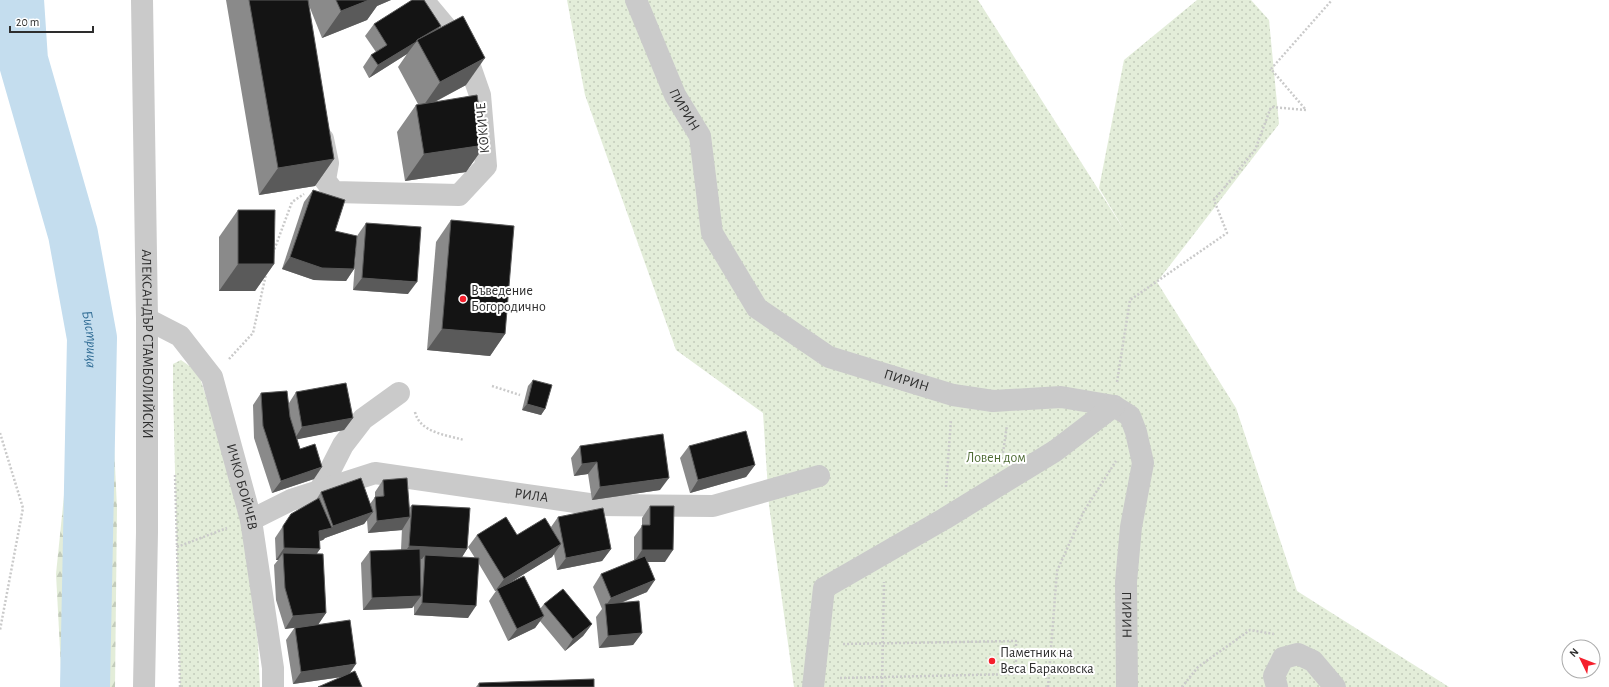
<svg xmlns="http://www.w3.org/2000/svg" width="1609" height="687" font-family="'Alegreya Sans',sans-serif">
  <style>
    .grass { fill: url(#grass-dots) }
    .forest { fill: url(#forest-firs) }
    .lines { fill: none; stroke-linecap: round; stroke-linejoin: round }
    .river { stroke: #c4ddee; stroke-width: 50 }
    .path { stroke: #cacaca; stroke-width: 2.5; stroke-dasharray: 2 2; stroke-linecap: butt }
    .minor { stroke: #cacaca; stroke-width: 22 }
    .wall { fill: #8a8a8a }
    .shaded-wall { fill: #5a5a5a }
    .building { fill: #141414; stroke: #5a5a5a }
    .poi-dot { fill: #f51f2c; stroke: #fff; stroke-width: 1.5 }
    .labels { text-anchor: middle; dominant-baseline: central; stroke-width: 4; stroke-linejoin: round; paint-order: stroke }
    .street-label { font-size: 14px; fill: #2d2d2d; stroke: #fff }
    .poi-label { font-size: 14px; fill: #2d2d2d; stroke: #fff; text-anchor: start }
    .park-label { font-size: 14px; fill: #506d37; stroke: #fff }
    .water-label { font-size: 15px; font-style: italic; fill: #346f97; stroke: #fff }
  </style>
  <defs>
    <pattern id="grass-dots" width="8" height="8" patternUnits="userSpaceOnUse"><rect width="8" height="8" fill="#e3edd9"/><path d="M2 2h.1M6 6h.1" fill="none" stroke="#c3ccbb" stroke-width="1.8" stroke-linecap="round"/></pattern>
    <pattern id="forest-firs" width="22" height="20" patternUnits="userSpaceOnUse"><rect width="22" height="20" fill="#e3edd9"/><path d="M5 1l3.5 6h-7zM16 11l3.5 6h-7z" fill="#c3ccbb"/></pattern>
  </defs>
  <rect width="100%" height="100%" fill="#fff"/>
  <g class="grass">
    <path d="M 567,0 L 978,0 L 1126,233 L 1099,188 L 1124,60 L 1197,0 L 1251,0 L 1269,20 L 1279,124 L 1157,282 L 1236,408 L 1297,591 L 1449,687 L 794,687 L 769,505 L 763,413 L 676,350 L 585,95 Z"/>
    <path d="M 181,360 L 198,372 L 245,514 L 258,645 L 260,687 L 180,687 L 173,386 L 173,364 Z"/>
  </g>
  <path class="forest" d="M 110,360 L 117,508 L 115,687 L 62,687 L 56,574 L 74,398 Z"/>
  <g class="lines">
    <path class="river" id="s1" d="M 19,0 L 23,60 L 73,234 L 92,338 L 85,687"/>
    <g class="path">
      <path d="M 273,253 L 292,202 L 304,194"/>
      <path d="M 229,359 L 253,333 L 266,274"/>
      <path d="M 1117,382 L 1130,300 L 1227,233 L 1214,200 L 1255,150 L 1271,107 L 1306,110 L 1271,69 L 1332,0"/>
      <path d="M 492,386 L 520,395"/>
      <path d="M 415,412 C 420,433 447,435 464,440"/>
      <path d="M 0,433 L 23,508 L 0,630"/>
      <path d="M 1003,453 L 1007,425"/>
      <path d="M 175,475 L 177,547"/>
      <path d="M 946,487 L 951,420"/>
      <path d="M 840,678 L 1016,674 L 1016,641 L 843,644"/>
      <path d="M 180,687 L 177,547 L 227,528"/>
      <path d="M 882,687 L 884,582"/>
      <path d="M 1048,687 L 1057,571 L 1084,511 L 1116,461"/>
      <path d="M 1182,687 L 1198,667 L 1250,630 L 1274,634"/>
    </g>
    <g class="minor">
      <path id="s2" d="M 142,0 L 147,319 L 147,532 L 144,687"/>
      <path id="s3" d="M 636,0 L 675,95 L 700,136 L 712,233 L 757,308 L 829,357 L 953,395 L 993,401 L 1061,397 L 1114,406 L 1130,416 L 1136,432 L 1143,463 L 1131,527 L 1126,582 L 1127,687"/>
      <path d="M 323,139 L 328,163 L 325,180 L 334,192 L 459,195 L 486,166 L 480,95 L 464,49 L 423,0"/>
      <path id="s4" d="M 147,319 L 180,336 L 212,377 L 251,520 L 273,668 L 273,687"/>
      <path d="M 320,490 L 343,445 L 363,419 L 399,393"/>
      <path id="s5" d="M 251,520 L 291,500 L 375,473 L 596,505 L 713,506 L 819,476"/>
      <path d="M 813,687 L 824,588 L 944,519 L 1055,451 L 1114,406"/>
      <path d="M 1277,687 L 1274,676 L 1283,658 L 1298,654 L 1313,661 L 1335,687"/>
    </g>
  </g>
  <g class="wall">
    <path d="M 226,0 L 391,0 L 377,6 L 367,20 L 322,38 L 308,3 L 334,159 L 315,186 L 259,195 Z"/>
    <path d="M 374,24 L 440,28 L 466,85 L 435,102 L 485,145 L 466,172 L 405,181 L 397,132 L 416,105 L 418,104 L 398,67 L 407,54 L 369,78 L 363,67 L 371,55 L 376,52 L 365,36 Z"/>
    <path d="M 313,190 L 354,269 L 346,281 L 314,280 L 282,269 L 304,202 Z"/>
    <path d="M 238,210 L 274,264 L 255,291 L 219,291 L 219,237 Z"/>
    <path d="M 451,220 L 505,334 L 490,356 L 427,350 L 436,242 Z"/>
    <path d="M 366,223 L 408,294 L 353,290 L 357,236 Z"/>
    <path d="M 533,380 L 545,409 L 541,415 L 522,410 L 528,386 Z"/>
    <path d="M 296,392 L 353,418 L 344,430 L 297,439 L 300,449 L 314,479 L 272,493 L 254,438 L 253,405 L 261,393 L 289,403 Z"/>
    <path d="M 580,446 L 660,490 L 592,500 L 588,474 L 574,476 L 571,458 Z"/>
    <path d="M 689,446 L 755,465 L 746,477 L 690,493 L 680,458 Z"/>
    <path d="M 383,480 L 409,508 L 412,505 L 467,549 L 462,557 L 475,558 L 468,547 L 477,535 L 517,535 L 551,527 L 558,517 L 611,549 L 602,561 L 557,570 L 554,554 L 552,557 L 507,584 L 540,609 L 544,604 L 592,624 L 583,636 L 565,651 L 540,621 L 535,628 L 508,641 L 489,601 L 496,591 L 495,591 L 479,564 L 468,618 L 414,615 L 414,606 L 412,608 L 363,610 L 361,563 L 370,551 L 401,550 L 402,528 L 402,530 L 368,533 L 367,520 L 364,524 L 325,538 L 323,540 L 320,541 L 316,554 L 326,613 L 318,624 L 342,677 L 293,684 L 286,640 L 295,627 L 285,629 L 276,600 L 274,565 L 278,560 L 276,560 L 275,538 L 291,514 L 316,500 L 321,492 L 370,504 L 375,497 L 375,492 Z"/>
    <path d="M 650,506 L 665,562 L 648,562 L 647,592 L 621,603 L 642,633 L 633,645 L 599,648 L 596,617 L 602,609 L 593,587 L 601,574 L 634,561 L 634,537 L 642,526 L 642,518 Z"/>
    <path d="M 479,683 L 594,687 L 476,687 Z"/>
  </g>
  <g class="shaded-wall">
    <path d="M 369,0 L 391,0 L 377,6 L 367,20 L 322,38 L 341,11 Z"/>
    <path d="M 416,42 L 407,54 L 369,78 L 378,65 Z"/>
    <path d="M 485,58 L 466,85 L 421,109 L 440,82 Z"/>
    <path d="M 485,145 L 466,172 L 405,181 L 424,154 Z"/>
    <path d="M 334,159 L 315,186 L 259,195 L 278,168 Z"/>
    <path d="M 290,257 L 354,269 L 346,281 L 314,280 L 282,269 Z"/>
    <path d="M 238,264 L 274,264 L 255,291 L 219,291 Z"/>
    <path d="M 362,278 L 417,282 L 408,294 L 353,290 Z"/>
    <path d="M 442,329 L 505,334 L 490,356 L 427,350 Z"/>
    <path d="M 527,404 L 545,409 L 541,415 L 522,410 Z"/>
    <path d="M 353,418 L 344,430 L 294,440 L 302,427 Z"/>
    <path d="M 597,462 L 588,474 L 574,476 L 582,464 Z"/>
    <path d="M 755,465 L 746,477 L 690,493 L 698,480 Z"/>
    <path d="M 322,467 L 314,479 L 272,493 L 281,481 Z"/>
    <path d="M 669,478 L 660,490 L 592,500 L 600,487 Z"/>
    <path d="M 373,512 L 364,524 L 325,538 L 323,540 L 310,543 L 319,531 L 331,528 L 333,526 Z"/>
    <path d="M 410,517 L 402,530 L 368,533 L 377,521 Z"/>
    <path d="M 561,544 L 552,557 L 498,590 L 497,589 L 495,591 L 504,579 Z"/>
    <path d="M 409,546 L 467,549 L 459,562 L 425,555 L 422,559 L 401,558 Z"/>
    <path d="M 284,548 L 320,549 L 312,561 L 283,553 L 278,560 L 276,560 Z"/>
    <path d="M 611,549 L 602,561 L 557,570 L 566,558 Z"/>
    <path d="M 642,550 L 673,550 L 665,562 L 634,562 Z"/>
    <path d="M 655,580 L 647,592 L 605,609 L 605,607 L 611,598 Z"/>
    <path d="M 421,596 L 412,608 L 363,610 L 372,598 Z"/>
    <path d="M 422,603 L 476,606 L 468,618 L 414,615 Z"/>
    <path d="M 326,613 L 318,625 L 285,629 L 293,616 Z"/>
    <path d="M 544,616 L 535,628 L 508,641 L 517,629 Z"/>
    <path d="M 592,624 L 583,636 L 565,651 L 573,639 Z"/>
    <path d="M 642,633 L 633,645 L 599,648 L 608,636 Z"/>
    <path d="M 356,664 L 348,676 L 293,684 L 301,672 Z"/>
  </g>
  <g class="building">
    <path d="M 249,0 L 308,0 L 334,159 L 278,168 Z"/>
    <path d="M 336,0 L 369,0 L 341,11 Z"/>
    <path d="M 412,0 L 424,0 L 441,26 L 417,40 L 416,42 L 378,65 L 371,55 L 387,45 L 374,24 Z"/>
    <path d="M 463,16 L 485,58 L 440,82 L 417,40 Z"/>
    <path d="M 477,95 L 485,145 L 424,154 L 416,105 Z"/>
    <path d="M 313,190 L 345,200 L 335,231 L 357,236 L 354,269 L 322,268 L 290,257 Z"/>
    <path d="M 238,210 L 275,210 L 274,264 L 238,264 Z"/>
    <path d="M 451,220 L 514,226 L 505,334 L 442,329 Z"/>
    <path d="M 366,223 L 421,227 L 417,282 L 362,278 Z"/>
    <path d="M 533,380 L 552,385 L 545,409 L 527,404 Z"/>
    <path d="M 346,383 L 353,418 L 302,427 L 296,392 Z"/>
    <path d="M 287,391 L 290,417 L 300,449 L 315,444 L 322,467 L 281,481 L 263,426 L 261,393 Z"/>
    <path d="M 746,431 L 755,465 L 698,480 L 689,446 Z"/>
    <path d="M 663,434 L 669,478 L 600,487 L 597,462 L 582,464 L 580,446 Z"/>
    <path d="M 361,478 L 373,512 L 333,526 L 321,492 Z"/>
    <path d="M 407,478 L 410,517 L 377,521 L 375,497 L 384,496 L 383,480 Z"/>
    <path d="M 319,498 L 332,528 L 319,531 L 320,549 L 284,548 L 283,526 L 291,514 Z"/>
    <path d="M 412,505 L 470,508 L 467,549 L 409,546 Z"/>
    <path d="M 650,506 L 674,506 L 673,550 L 642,550 L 642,525 L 650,525 Z"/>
    <path d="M 603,508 L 611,549 L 566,558 L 558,517 Z"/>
    <path d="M 506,517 L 517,535 L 545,518 L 561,544 L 504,579 L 477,535 Z"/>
    <path d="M 420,549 L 421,596 L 372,598 L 370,551 Z"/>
    <path d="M 283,553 L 323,554 L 326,613 L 293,616 L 285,588 Z"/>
    <path d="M 425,555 L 479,558 L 476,606 L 422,603 Z"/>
    <path d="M 645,556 L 655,580 L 611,598 L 601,574 Z"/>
    <path d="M 524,576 L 544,616 L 517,629 L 497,589 Z"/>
    <path d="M 563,589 L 592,624 L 573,639 L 544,604 Z"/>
    <path d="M 639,601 L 642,633 L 608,636 L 605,604 Z"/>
    <path d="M 350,620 L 356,664 L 301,672 L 295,628 Z"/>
    <path d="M 355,671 L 362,687 L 318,687 Z"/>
    <path d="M 594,679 L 594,687 L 479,687 L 479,683 Z"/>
  </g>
  <g class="poi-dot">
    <circle cx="463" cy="299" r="4"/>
    <circle cx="992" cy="661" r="4"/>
  </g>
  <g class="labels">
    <g class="street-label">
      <text stroke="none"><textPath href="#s3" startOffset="120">ПИРИН</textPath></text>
      <text transform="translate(483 128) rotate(-95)">КОКИЧЕ</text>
      <text stroke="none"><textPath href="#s2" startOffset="344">АЛЕКСАНДЪР СТАМБОЛИЙСКИ</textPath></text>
      <text stroke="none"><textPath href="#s3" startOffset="504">ПИРИН</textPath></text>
      <text stroke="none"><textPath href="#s4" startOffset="203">ИЧКО БОЙЧЕВ</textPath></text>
      <text stroke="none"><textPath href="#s5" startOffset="291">РИЛА</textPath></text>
      <text stroke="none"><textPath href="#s3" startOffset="936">ПИРИН</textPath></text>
    </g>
    <g class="poi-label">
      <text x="471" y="291">Въведение<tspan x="471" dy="16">Богородично</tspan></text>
      <text x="1000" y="653">Паметник на<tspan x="1000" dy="16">Веса Бараковска</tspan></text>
    </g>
    <g class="park-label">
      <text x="996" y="458">Ловен дом</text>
    </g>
    <g class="water-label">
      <text stroke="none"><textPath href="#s1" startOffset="348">Бистрица</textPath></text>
    </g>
  </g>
  <g transform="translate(1581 659) rotate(313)"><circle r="19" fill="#ffffff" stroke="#ababab"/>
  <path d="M0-3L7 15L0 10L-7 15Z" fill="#f51f2c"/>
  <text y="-6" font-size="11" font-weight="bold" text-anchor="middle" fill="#2d2d2d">N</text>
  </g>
  <path d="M10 26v6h83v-6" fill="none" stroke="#2d2d2d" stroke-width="2"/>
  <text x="16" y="26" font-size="12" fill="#2d2d2d" stroke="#ffffff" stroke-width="3" paint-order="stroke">20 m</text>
</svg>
